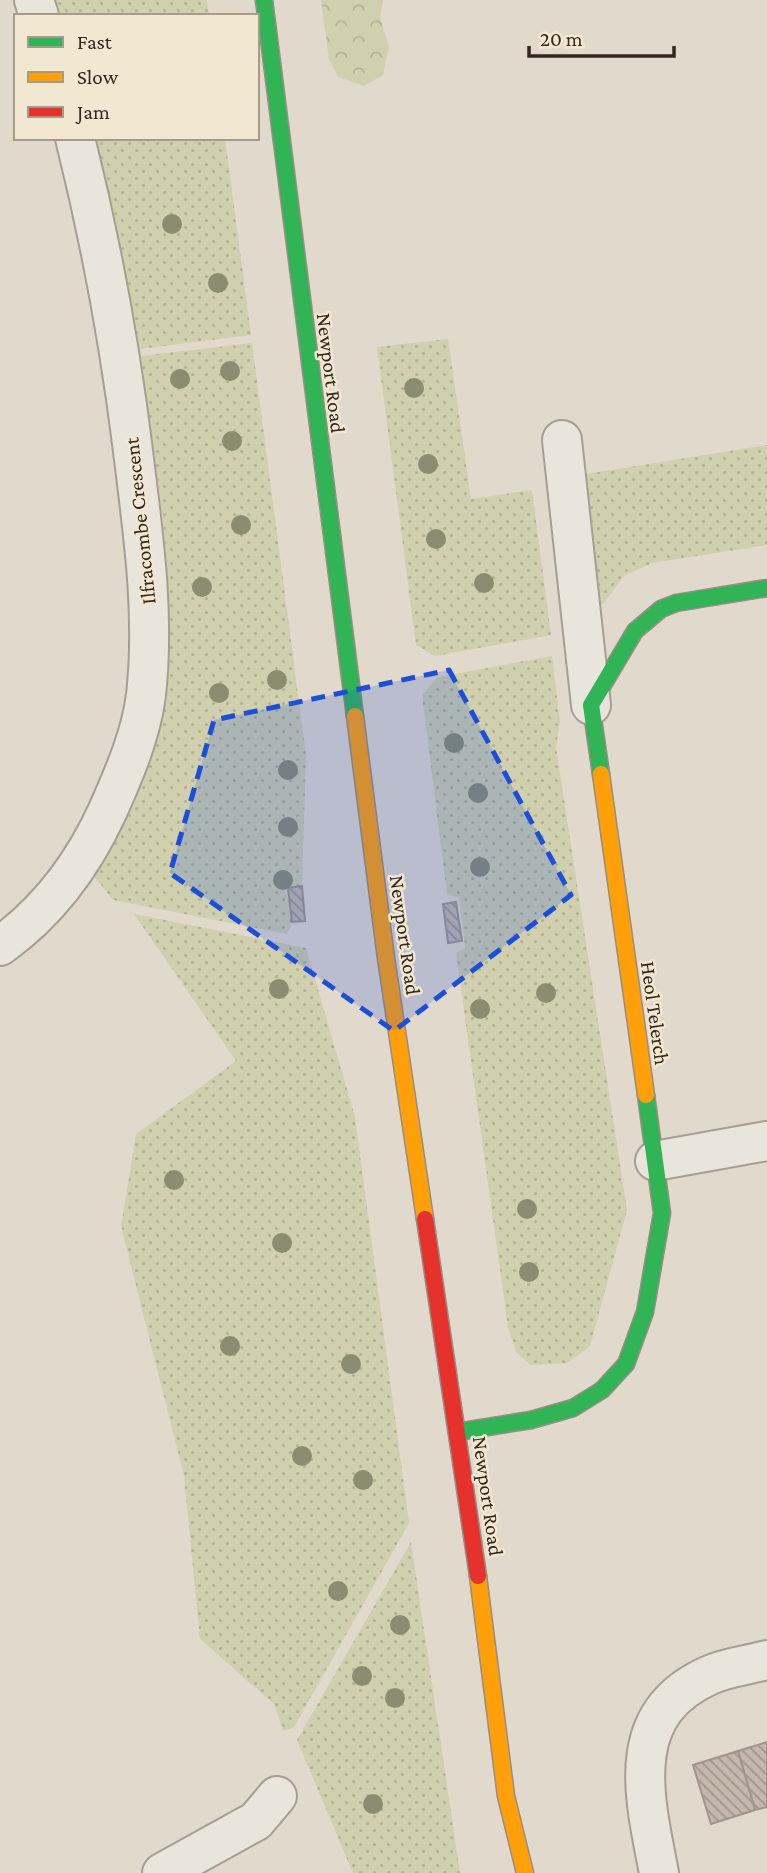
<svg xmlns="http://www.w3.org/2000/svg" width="767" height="1873" font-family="'Crimson Pro',serif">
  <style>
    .grass { fill: url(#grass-dots) }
    .forest { fill: url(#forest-crowns) }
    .building { fill: url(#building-back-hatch); stroke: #a0958b; stroke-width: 2 }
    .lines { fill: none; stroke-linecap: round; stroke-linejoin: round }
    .street-casing { stroke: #a69e95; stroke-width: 42 }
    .fast-casing { stroke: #968e84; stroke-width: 19 }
    .slow-casing { stroke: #968e84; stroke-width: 19 }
    .jam-casing { stroke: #968e84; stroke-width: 19 }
    .street { stroke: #eae5dc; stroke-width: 38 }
    .fast { stroke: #30b455; stroke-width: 16 }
    .slow { stroke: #ff9f0a; stroke-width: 16 }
    .jam { stroke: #e5322d; stroke-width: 16 }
    .tree { fill: #8b8d70 }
    .marked { fill: #1d4ed8; fill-opacity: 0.2; stroke: #1d4ed8; stroke-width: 5; stroke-dasharray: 14 9; stroke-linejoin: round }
    .labels { text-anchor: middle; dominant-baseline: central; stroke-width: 5; stroke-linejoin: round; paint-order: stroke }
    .street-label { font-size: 21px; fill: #33271e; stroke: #f2e7d1 }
  </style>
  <defs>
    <pattern id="grass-dots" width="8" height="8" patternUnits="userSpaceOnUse" patternTransform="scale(1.75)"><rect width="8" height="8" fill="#d0cfae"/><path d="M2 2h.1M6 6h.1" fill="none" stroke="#b3b295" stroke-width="1.8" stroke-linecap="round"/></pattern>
    <pattern id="forest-crowns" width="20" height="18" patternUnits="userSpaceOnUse" patternTransform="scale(1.75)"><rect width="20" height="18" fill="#d0cfae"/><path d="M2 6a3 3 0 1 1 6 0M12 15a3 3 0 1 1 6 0" fill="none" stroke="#b3b295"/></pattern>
    <pattern id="building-back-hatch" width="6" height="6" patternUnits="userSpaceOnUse" patternTransform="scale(1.75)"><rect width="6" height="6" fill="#c4b8ac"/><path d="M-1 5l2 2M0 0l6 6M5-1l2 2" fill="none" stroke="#a0968b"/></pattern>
  </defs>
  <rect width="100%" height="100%" fill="#e1d9cb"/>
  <g class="grass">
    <path d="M 54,0 L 207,0 L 209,16 L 58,16 Z"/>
    <path d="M 94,138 L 225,138 L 251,335 L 140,349 Z"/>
    <path d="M 448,339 L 471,499 L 532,490 L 551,635 L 435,656 L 416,645 L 377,347 Z"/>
    <path d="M 252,343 L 306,755 L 302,886 L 288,888 L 292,922 L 287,934 L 113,900 L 94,876 C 131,810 161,738 167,662 C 175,561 153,456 141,356 Z"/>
    <path d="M 767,445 L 767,545 L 652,563 L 624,576 L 603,604 L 594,603 L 586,474 Z"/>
    <path d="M 552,656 L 560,722 L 556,747 L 627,1210 L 590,1346 L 568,1363 L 530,1365 L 516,1352 L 508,1327 L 456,953 L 465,948 L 459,898 L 447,895 L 422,695 L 438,677 Z"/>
    <path d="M 134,914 L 306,948 L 355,1117 L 409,1523 L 294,1727 L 283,1731 L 274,1704 L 200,1639 L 184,1476 L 121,1226 L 136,1134 L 236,1061 Z"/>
    <path d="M 411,1542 L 460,1873 L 353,1873 L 297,1740 Z"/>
  </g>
  <path class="forest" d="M 321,0 L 383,0 L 380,18 L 389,46 L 383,75 L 364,86 L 338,77 L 329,59 Z"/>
  <g class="building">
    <path d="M 302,886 L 305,921 L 292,922 L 288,888 Z"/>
    <path d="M 456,902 L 462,941 L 448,943 L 443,904 Z"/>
    <path d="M 767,1742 L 767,1807 L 755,1810 L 738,1751 Z"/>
    <path d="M 738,1751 L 755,1810 L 711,1824 L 693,1765 Z"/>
  </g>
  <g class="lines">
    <defs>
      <g id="street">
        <path d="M 34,0 L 39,16"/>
        <path d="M 562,440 L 591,705"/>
        <path d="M 0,946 C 49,911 83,865 108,810 C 124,774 141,735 146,695 C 155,613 143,533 133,451 C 120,345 101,242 75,138"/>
        <path d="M 655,1161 L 767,1141"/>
        <path d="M 162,1873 L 256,1821 L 277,1796"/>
        <path d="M 659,1873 C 645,1799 621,1714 710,1675 C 727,1667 749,1665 767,1660"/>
      </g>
      <g id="fast">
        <path d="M 264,0 L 355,716"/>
        <path d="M 601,774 L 591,705 L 635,631 L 661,609 L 676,603 L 767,588"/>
        <path d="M 457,1432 L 531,1420 L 573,1408 L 602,1390 L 626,1364 L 645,1312 L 662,1213 L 646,1095"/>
      </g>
      <g id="slow">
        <path d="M 355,716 L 386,958 L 425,1219"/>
        <path d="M 601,774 L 646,1095"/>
        <path d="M 478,1576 L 506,1796 L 525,1873"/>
      </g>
      <path id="jam" d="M 425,1219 L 478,1576"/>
    </defs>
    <use href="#street" class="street-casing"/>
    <use href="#fast" class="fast-casing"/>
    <use href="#slow" class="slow-casing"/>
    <use href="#jam" class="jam-casing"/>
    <use href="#street" class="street"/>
    <use href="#fast" class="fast"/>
    <use href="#slow" class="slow"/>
    <use href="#jam" class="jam"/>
  </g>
  <g class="tree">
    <circle cx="172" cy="224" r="10"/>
    <circle cx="218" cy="283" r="10"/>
    <circle cx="230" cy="371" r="10"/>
    <circle cx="180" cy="379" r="10"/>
    <circle cx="414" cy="388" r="10"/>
    <circle cx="232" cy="441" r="10"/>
    <circle cx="428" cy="464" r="10"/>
    <circle cx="241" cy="525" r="10"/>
    <circle cx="436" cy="539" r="10"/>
    <circle cx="484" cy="583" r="10"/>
    <circle cx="202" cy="587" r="10"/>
    <circle cx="277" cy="680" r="10"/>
    <circle cx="219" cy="693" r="10"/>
    <circle cx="454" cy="743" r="10"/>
    <circle cx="288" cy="770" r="10"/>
    <circle cx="478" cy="793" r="10"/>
    <circle cx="288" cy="827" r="10"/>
    <circle cx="480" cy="867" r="10"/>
    <circle cx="283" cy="880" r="10"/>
    <circle cx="279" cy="989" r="10"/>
    <circle cx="546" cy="993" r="10"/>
    <circle cx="480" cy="1009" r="10"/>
    <circle cx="174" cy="1180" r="10"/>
    <circle cx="527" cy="1209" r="10"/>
    <circle cx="282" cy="1243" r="10"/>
    <circle cx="529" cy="1272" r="10"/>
    <circle cx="230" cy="1346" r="10"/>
    <circle cx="351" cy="1364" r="10"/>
    <circle cx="302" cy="1456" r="10"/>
    <circle cx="363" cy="1480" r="10"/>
    <circle cx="338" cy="1591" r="10"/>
    <circle cx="400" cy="1625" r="10"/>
    <circle cx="362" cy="1676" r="10"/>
    <circle cx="395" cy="1698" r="10"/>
    <circle cx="373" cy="1804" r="10"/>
  </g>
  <path class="marked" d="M 449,670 L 571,895 L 394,1031 L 170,873 L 214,720 Z"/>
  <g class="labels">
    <g class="street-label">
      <text transform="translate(331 373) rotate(83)">Newport Road</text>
      <text transform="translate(140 521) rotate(-96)">Ilfracombe Crescent</text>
      <text transform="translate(405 935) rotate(82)">Newport Road</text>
      <text transform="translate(655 1013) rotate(82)">Heol Telerch</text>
      <text transform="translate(488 1496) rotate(82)">Newport Road</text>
    </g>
  </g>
  <rect x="14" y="14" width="245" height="126" fill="#f2e7d1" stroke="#a69a89" stroke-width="2"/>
  <rect x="28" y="37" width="35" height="10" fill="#30b455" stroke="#a69a89" stroke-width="2"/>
  <text x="77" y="49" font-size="21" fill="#33271e">Fast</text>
  <rect x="28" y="72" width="35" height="10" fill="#ff9f0a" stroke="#a69a89" stroke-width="2"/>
  <text x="77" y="84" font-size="21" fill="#33271e">Slow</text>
  <rect x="28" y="107" width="35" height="10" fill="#e5322d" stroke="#a69a89" stroke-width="2"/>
  <text x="77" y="119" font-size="21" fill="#33271e">Jam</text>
  <path d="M529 46v10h145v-10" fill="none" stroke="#33271e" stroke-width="3.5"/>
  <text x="540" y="46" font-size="21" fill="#33271e" stroke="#f2e7d1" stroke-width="5" paint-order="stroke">20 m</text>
</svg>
